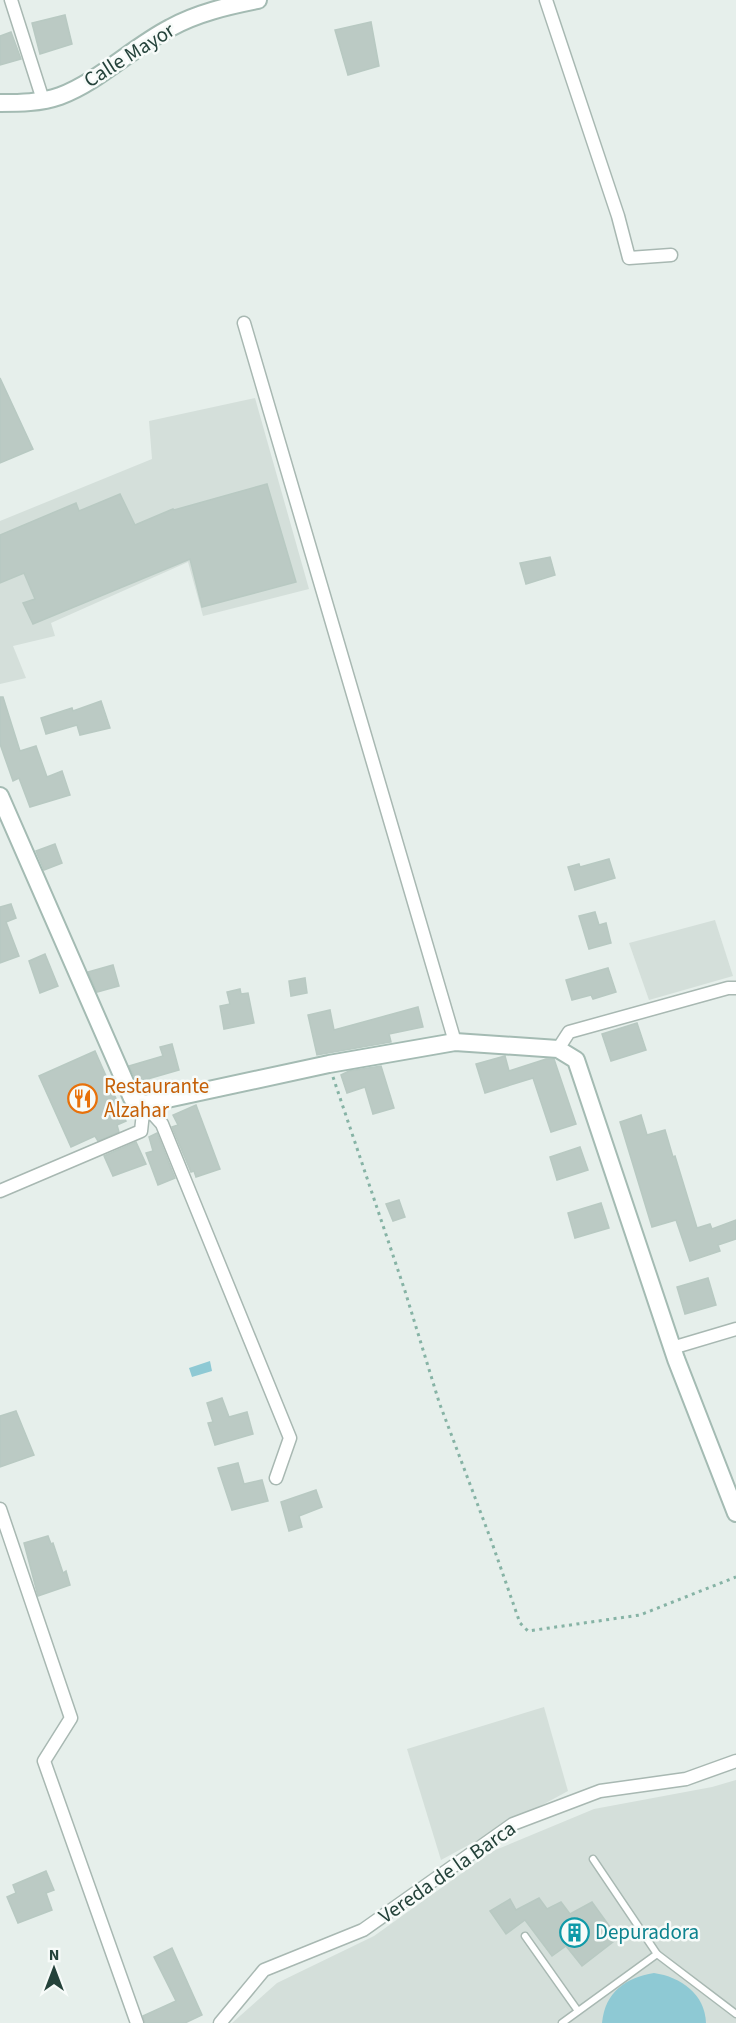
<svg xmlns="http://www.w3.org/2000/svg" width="736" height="2023" font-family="'Source Sans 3',sans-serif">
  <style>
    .built { fill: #d4dfda }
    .water { fill: #8ec9d4 }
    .building { fill: #bbcac4; stroke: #b8c9c2; stroke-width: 1.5 }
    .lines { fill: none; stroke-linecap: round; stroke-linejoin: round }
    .service-casing { stroke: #a8b8b2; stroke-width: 9 }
    .minor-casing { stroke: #a8b8b2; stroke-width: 15 }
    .secondary-casing { stroke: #a4bbb3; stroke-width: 20 }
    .path { stroke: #86b3a5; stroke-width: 3; stroke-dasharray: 3 4.5; stroke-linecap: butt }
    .service { stroke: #fff; stroke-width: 6 }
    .minor { stroke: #fff; stroke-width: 12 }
    .secondary { stroke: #fff; stroke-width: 16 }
    .labels { text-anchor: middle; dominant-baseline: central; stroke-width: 5; stroke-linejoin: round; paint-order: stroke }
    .street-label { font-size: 21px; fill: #24423a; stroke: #f7fbf9 }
    .food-label { font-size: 21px; fill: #c56008; stroke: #f7fbf9; text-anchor: start }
    .culture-label { font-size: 21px; fill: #0d838f; stroke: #f7fbf9; text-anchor: start }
  </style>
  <rect width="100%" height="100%" fill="#e6efeb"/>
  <g class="built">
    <path d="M 255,398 L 309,589 L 203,616 L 188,562 L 51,623 L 55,636 L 13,646 L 26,678 L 0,684 L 0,521 L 152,459 L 149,421 Z"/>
    <path d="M 715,920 L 733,976 L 649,1000 L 629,943 Z"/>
    <path d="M 544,1707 L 568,1791 L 441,1860 L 407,1749 Z"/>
    <path d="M 736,1780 L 736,2023 L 232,2023 L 277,1983 L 374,1936 L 493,1851 L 594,1809 L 712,1787 Z"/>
  </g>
  <g class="water">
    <path d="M 210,1361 L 212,1371 L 192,1377 L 189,1368 Z"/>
    <path d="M 654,1973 C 681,1977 705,1994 706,2023 L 602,2023 C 605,1992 625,1978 654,1973 Z"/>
  </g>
  <g class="building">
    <path d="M 65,15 L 72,44 L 40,54 L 32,23 Z"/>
    <path d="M 371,22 L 379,66 L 348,75 L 335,30 Z"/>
    <path d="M 11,32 L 21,59 L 0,65 L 0,36 Z"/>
    <path d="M 0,378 L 33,449 L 0,463 Z"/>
    <path d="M 267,484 L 296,582 L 202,607 L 190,559 L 33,624 L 23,603 L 35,599 L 24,573 L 0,583 L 0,535 L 76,503 L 79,511 L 120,494 L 135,525 L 173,509 L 174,510 Z"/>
    <path d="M 550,557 L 555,575 L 526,584 L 520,563 Z"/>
    <path d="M 0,697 L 3,697 L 20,751 L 36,746 L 47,777 L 62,771 L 70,795 L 30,807 L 19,778 L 13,781 L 0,744 Z"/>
    <path d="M 101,701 L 110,728 L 80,735 L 77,725 L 46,734 L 41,718 L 72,708 L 73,711 Z"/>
    <path d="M 55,844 L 62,863 L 44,870 L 36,851 Z"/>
    <path d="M 609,859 L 615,878 L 575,890 L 568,867 L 579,864 L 580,867 Z"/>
    <path d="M 11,904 L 16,918 L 6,922 L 19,956 L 0,963 L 0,907 Z"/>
    <path d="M 595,912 L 599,925 L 606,923 L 611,943 L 589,949 L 579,916 Z"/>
    <path d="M 45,954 L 58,986 L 40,993 L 29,961 Z"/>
    <path d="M 113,965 L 119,986 L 97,992 L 88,972 Z"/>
    <path d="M 608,968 L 616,992 L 593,999 L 591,995 L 572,1000 L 566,980 Z"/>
    <path d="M 305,978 L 307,993 L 291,996 L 289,981 Z"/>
    <path d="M 240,989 L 241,994 L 248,993 L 254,1023 L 224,1029 L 220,1006 L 230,1004 L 227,992 Z"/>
    <path d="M 418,1007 L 423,1027 L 389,1034 L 391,1042 L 317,1055 L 308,1015 L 330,1010 L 334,1030 Z"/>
    <path d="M 637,1023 L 646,1050 L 611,1061 L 602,1034 Z"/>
    <path d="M 172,1044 L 179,1070 L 137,1082 L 129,1066 L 163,1056 L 160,1047 Z"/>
    <path d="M 95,1051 L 126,1121 L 117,1125 L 119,1132 L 98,1141 L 95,1136 L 71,1147 L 39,1076 Z"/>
    <path d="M 505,1056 L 509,1071 L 546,1059 L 554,1059 L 576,1124 L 551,1132 L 533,1078 L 485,1093 L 476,1064 Z"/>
    <path d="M 381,1066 L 394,1108 L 373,1114 L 365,1087 L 347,1093 L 341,1075 L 349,1071 Z"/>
    <path d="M 196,1105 L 220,1169 L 196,1177 L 194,1171 L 191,1172 L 172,1127 L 178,1125 L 173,1115 Z"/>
    <path d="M 641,1115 L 647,1135 L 665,1130 L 673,1157 L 675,1156 L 697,1228 L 710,1224 L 712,1229 L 736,1220 L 736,1239 L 718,1245 L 720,1251 L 690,1261 L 676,1220 L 652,1227 L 620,1122 Z"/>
    <path d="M 157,1133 L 175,1178 L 158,1185 L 146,1153 L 153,1151 L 149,1137 Z"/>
    <path d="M 136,1142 L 146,1164 L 113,1176 L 104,1156 Z"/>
    <path d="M 580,1147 L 588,1170 L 557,1180 L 550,1157 Z"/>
    <path d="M 399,1200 L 405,1217 L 393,1221 L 386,1204 Z"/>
    <path d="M 601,1203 L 609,1228 L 575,1238 L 568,1213 Z"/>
    <path d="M 708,1278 L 716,1305 L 685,1314 L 677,1287 Z"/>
    <path d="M 222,1398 L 229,1417 L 247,1412 L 253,1434 L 215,1445 L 208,1423 L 213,1422 L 207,1403 Z"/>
    <path d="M 16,1411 L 34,1455 L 0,1467 L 0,1416 Z"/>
    <path d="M 238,1463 L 244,1484 L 262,1480 L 268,1501 L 232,1510 L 218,1468 Z"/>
    <path d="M 316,1490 L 322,1507 L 299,1516 L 302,1527 L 289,1531 L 281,1502 Z"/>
    <path d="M 48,1536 L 51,1544 L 53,1543 L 63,1573 L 66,1571 L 70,1585 L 38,1596 L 24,1543 Z"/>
    <path d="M 46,1871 L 54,1890 L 46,1893 L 52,1910 L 18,1923 L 7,1897 L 16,1893 L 13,1885 Z"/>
    <path d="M 539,1898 L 547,1909 L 561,1902 L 570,1914 L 592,1902 L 618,1938 L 582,1966 L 566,1946 L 552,1956 L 525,1920 L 506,1934 L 490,1911 L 510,1899 L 516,1910 Z"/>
    <path d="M 172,1948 L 202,2015 L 185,2023 L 145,2023 L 143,2016 L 176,2001 L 154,1957 Z"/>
  </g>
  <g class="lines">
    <defs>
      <g id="service">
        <path d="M 593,1859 L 657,1954"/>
        <path d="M 525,1936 L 578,2011"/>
        <path d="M 562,2023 L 657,1954 L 736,2014"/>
      </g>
      <g id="minor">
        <path d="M 11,0 L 43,100"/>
        <path d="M 546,0 L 618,216 L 629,258 L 671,255"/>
        <path d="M 244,323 L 455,1042"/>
        <path d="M 558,1049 L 569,1032 L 728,988 L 736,988"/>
        <path d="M 0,1191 L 141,1131 L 144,1104 L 162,1124 L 290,1438 L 276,1478"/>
        <path d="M 672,1348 L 736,1329"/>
        <path d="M 0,1509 L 71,1718 L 44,1761 L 137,2023"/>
        <path d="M 220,2023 L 264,1970 L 363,1930 L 513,1824 L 600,1791 L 686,1779 L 736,1761"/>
      </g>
      <g id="secondary">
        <path d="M 0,103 C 20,103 40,103 60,96 C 98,82 133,47 170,28 C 197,13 228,6 258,0"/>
        <path d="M 0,796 L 132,1098 L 144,1104 L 329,1064 L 455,1042 L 558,1049 L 576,1060 L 676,1359 L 736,1513"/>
      </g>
    </defs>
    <use href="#service" class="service-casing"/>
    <use href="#minor" class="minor-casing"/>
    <use href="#secondary" class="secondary-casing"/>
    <path class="path" d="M 333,1077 L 405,1291 L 439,1402 L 491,1540 L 520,1623 L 528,1631 L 640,1615 L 736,1577"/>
    <use href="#service" class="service"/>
    <use href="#minor" class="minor"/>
    <use href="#secondary" class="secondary"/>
  </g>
  <defs>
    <symbol id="restaurant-ring" viewBox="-11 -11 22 22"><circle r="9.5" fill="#f7fbf9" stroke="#e8710a" stroke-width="1.5"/><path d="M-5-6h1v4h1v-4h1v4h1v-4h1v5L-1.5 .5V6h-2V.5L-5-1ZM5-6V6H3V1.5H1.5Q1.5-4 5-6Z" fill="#e8710a"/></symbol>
    <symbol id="building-ring" viewBox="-11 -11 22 22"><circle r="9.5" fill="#f7fbf9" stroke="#0f9aa8" stroke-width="1.5"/><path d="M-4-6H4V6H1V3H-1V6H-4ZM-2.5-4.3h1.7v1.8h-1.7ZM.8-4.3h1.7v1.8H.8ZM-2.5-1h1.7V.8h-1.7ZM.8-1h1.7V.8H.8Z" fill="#0f9aa8"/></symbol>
  </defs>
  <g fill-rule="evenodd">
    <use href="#restaurant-ring" x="66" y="1082" width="33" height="33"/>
    <use href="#building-ring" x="558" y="1916" width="33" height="33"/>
  </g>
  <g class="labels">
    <g class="street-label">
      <text transform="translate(129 55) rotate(-32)">Calle Mayor</text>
      <text transform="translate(447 1872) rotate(-35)">Vereda de la Barca</text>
    </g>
    <g class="food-label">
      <text x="104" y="1086">Restaurante<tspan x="104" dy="24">Alzahar</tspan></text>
    </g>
    <g class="culture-label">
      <text x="595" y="1932">Depuradora</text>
    </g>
  </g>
  <g transform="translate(54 1969)" stroke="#f7fbf9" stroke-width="4.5" paint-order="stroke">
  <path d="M0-4.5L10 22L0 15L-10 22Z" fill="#24423a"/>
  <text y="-9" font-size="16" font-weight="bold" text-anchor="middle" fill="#24423a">N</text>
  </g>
</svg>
